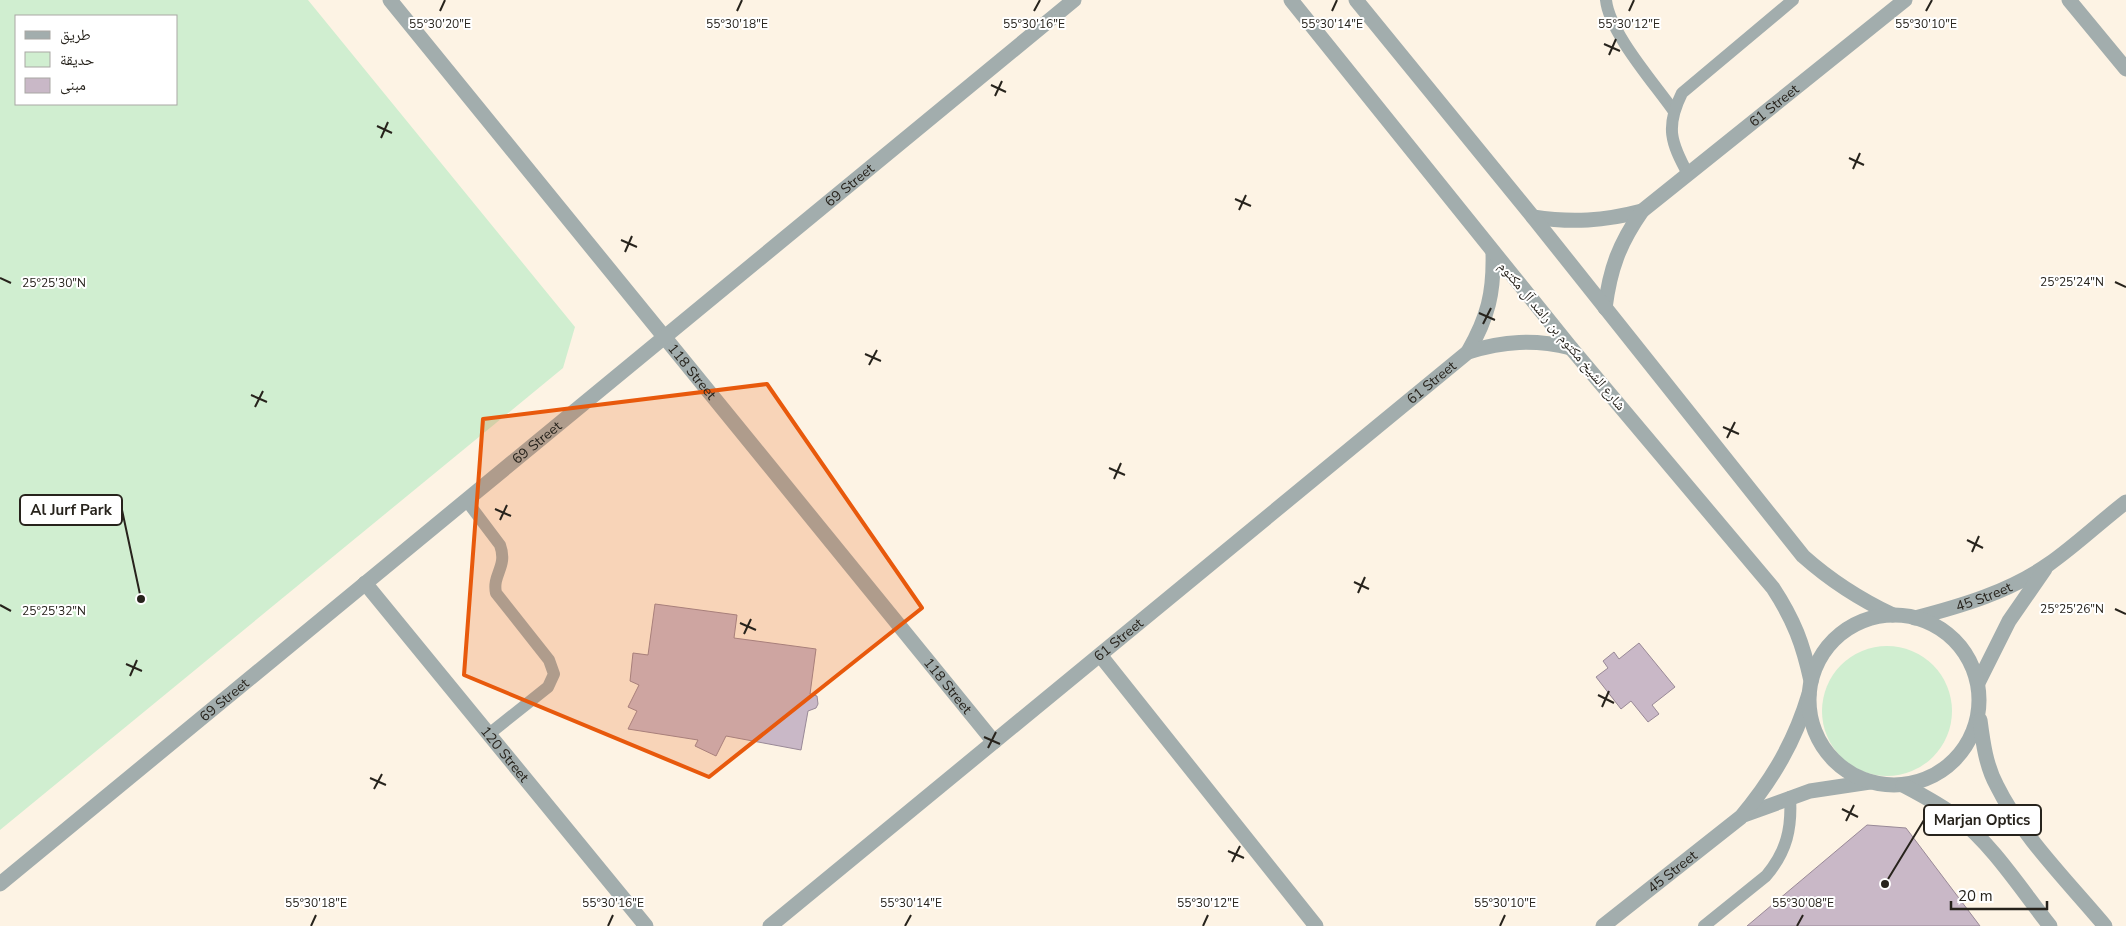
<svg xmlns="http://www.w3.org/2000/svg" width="2126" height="926" font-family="'Nunito Sans','Noto Naskh Arabic',sans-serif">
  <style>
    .green { fill: #d0eed0; fill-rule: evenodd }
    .building { fill: #c9b8c7; stroke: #998997 }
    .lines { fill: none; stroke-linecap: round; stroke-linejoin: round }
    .service { stroke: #a2adad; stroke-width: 12 }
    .minor { stroke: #a2adad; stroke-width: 15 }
    .tertiary { stroke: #a2adad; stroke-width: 15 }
    .marked { fill: #e8590c; fill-opacity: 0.2; stroke: #e8590c; stroke-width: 4; stroke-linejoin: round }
    .ticks { fill: none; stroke: #27231c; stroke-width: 2 }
    .labels { text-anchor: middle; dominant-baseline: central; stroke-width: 4; stroke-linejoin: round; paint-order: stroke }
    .street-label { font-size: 14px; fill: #27231c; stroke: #fff }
    .ticks-label { font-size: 12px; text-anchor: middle; fill: #27231c; stroke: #fff; stroke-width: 4; stroke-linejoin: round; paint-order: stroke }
    .leader { fill: none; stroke: #27231c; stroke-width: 2 }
    .callout-dot { fill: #27231c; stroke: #fff; stroke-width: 2 }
    .callout { fill: #fff; stroke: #27231c; stroke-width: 2 }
    .callout-label { font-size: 15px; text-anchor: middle; font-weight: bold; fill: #27231c }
  </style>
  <rect width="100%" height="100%" fill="#fdf3e4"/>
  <g class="green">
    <path d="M 0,0 L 308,0 L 575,327 L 563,368 L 0,830 ZM 176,16 L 176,104 L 16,104 L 16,16 Z"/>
    <circle cx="1887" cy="711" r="65"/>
  </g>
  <g class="building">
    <path d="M 655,604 L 737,615 L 734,638 L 816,649 L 810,694 L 817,696 L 818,704 L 816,708 L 808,711 L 801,750 L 726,736 L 716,756 L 695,746 L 698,740 L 628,729 L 637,711 L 628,707 L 639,685 L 630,681 L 633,653 L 648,655 Z"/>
    <path d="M 1639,643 L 1675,687 L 1652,705 L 1659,714 L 1648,722 L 1631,701 L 1621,709 L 1596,677 L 1608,668 L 1603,661 L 1614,652 L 1619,659 Z"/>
    <path d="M 1867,825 L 1906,828 L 1980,926 L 1747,926 Z"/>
  </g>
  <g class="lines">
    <g class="service">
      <path d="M 1606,0 C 1609,32 1654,83 1673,110"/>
      <path d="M 1688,174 C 1671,143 1665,127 1682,93 L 1793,0"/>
      <path d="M 466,500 L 500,545 C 508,567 492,574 496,593 L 549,660 L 554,674 L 548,687 L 489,734"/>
      <path d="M 1704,926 L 1766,876 C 1787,851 1792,828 1790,797"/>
    </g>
    <g class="minor">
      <path id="s1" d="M 390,0 L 994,742"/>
      <path d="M 2069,0 L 2126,69"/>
      <path d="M 1533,217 C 1572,223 1604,221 1642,211"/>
      <path id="s2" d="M 1605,308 C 1610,269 1619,244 1642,211 L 1905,0"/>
      <path d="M 1468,352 C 1488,317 1494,293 1493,253"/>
      <path id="s3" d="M 365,583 L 646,926"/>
      <path id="s4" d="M 1915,618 C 1961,606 2009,592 2049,564 C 2076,545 2100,522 2126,502"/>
      <path d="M 1100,655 L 1316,926"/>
      <path d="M 1978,683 L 2009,621 L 2045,569"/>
      <path d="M 1744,815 L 1810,791 L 1870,782"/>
      <path id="s5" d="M 0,884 L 1074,0"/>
      <path id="s6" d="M 770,926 L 1468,352 C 1504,341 1534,339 1571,348"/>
      <path id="s7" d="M 1603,926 L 1741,817 C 1773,779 1795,741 1809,694"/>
    </g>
    <g class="tertiary">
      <path d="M 1291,0 L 1571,348 L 1773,588 C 1794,620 1803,644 1811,681"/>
      <path d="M 1356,0 L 1533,217 L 1803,556 C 1831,581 1859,599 1893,615"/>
      <circle cx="1894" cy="700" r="85"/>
      <path d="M 1980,720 C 1983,743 1986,766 1997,786 C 2021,835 2069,883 2105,926"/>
      <path d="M 1903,785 C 1922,795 1941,805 1958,818 C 1992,844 2023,892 2050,926"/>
    </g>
  </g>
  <path class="marked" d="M 767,384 L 922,608 L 709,777 L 464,675 L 483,419 Z"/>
  <path class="ticks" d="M 440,11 L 445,0M 737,11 L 742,0M 1034,11 L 1040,0M 1332,11 L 1337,0M 1629,11 L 1634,0M 1926,11 L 1932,0M 1604,44 L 1620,51M 1609,55 L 1616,39M 991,85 L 1006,92M 995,96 L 1002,81M 377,126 L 392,133M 381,138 L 388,122M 1849,158 L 1864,165M 1853,169 L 1860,153M 1235,199 L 1251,206M 1239,210 L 1246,195M 621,240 L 637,247M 625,252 L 632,236M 0,278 L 11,283M 2115,282 L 2126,287M 1479,313 L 1495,320M 1483,324 L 1491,308M 865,354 L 881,361M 869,365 L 877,350M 251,395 L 267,402M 255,407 L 263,391M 1723,427 L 1739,434M 1727,438 L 1735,422M 1109,468 L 1125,475M 1114,479 L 1121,463M 495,509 L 511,516M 500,520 L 507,505M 1967,540 L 1983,548M 1972,552 L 1979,536M 1354,582 L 1369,589M 1358,593 L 1365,577M 0,605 L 11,611M 2115,609 L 2126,614M 740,623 L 756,630M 744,634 L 751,619M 126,664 L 142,671M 130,676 L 137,660M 1598,695 L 1614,703M 1602,707 L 1609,691M 984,737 L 1000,744M 988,748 L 996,732M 370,778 L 386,785M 374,789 L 382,774M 1842,809 L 1858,817M 1846,821 L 1854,805M 1228,851 L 1244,858M 1232,862 L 1240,846M 311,926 L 316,915M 608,926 L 613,915M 905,926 L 911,915M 1203,926 L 1208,915M 1500,926 L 1505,915M 1797,926 L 1803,915"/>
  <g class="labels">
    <g class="street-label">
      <text stroke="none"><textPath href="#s2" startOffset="274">61 Street</textPath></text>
      <text stroke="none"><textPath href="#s5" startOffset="1100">69 Street</textPath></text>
      <text transform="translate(1562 336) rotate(50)">شارع الشيخ مكتوم بن راشد آل مكتوم</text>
      <text stroke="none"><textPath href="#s1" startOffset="479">118 Street</textPath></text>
      <text stroke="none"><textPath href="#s6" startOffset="856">61 Street</textPath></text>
      <text stroke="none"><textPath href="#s5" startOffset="695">69 Street</textPath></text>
      <text stroke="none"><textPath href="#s4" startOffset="72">45 Street</textPath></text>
      <text stroke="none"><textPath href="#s6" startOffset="451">61 Street</textPath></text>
      <text stroke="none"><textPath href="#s1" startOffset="884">118 Street</textPath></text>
      <text stroke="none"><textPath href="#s5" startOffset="290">69 Street</textPath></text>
      <text stroke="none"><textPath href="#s3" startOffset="221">120 Street</textPath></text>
      <text stroke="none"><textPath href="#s7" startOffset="88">45 Street</textPath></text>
    </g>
  </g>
  <g class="ticks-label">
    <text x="440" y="28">55°30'20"E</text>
    <text x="737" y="28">55°30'18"E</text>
    <text x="1034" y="28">55°30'16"E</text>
    <text x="1332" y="28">55°30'14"E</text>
    <text x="1629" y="28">55°30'12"E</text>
    <text x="1926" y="28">55°30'10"E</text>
    <text x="2072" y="286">25°25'24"N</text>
    <text x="54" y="287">25°25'30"N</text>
    <text x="2072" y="613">25°25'26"N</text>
    <text x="54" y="615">25°25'32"N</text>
    <text x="316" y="907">55°30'18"E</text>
    <text x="613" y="907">55°30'16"E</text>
    <text x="911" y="907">55°30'14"E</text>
    <text x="1208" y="907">55°30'12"E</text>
    <text x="1505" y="907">55°30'10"E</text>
    <text x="1803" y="907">55°30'08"E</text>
  </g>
  <path class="leader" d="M141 599L122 510M1885 884L1924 820"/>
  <g class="callout-dot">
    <circle cx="141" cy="599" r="5"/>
    <circle cx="1885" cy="884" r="5"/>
  </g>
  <g class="callout">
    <rect x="20" y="495" width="102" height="30" rx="5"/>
    <rect x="1924" y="805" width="117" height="30" rx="5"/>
  </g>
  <g class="callout-label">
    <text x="71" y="515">Al Jurf Park</text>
    <text x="1982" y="825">Marjan Optics</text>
  </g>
  <rect x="15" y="15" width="162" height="90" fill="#ffffff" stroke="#a9a7a4"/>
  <rect x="25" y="31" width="25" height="8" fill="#a2adad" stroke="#a9a7a4"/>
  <text x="60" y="40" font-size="15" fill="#27231c">طريق</text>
  <rect x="25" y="52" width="25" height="15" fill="#d0eed0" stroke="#a9a7a4"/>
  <text x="60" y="65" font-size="15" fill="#27231c">حديقة</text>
  <rect x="25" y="78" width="25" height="15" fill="#c9b8c7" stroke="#a9a7a4"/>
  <text x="60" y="90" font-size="15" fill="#27231c">مبنى</text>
  <path d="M1951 901v8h96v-8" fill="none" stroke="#27231c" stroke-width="2.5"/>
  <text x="1958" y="901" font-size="15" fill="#27231c" stroke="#ffffff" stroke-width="4" paint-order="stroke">20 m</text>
</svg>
